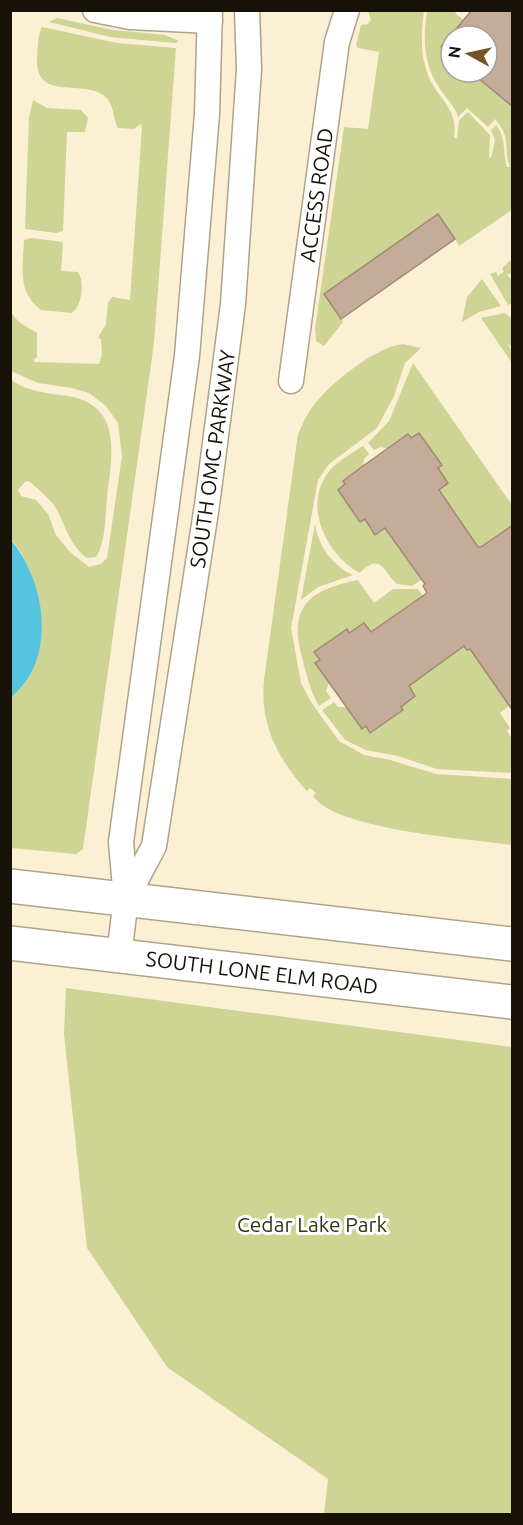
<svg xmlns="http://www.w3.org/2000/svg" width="523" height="1525" font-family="Ubuntu,sans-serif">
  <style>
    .green { fill: #cdd494 }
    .water { fill: #57c4df }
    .building { fill: #c4ac99; stroke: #a08976; stroke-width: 1.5 }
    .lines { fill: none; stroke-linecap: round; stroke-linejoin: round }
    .street-casing { stroke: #afa48a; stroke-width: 27 }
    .primary-casing { stroke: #afa48a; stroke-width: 36 }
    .street { stroke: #fff; stroke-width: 24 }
    .primary { stroke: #fff; stroke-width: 33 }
    .labels { text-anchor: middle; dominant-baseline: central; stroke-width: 6; stroke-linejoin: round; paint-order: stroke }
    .street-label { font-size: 21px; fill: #161208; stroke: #fff }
    .park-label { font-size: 21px; fill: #323511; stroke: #fff }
  </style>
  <rect width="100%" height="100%" fill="#fbf0d3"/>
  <g class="green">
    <path d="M 368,11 L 424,11 C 421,33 420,53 428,75 C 438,100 459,108 454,138 L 457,138 L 459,120 L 468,112 L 490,135 L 489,157 L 491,158 L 495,140 L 491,130 L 496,125 C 507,138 502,151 507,167 L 510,167 C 502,146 513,140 495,119 L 488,127 L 467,108 L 458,117 C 455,106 446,98 440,89 C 423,64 423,39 427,11 L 457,11 L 455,13 L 464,20 L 441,47 L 451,55 L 451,72 L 471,72 L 512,107 L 512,210 L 459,246 L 455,239 L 324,294 L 343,322 L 324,346 L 316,341 L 315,329 L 344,127 L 368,129 L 379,52 L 358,48 L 356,45 L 361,25 L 368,24 L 371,20 Z"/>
    <path d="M 57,18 L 113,30 L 165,35 L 179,41 L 176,43 L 110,37 L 49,22 Z"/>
    <path d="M 42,27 L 117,43 L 176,48 L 154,343 L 83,849 L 76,854 L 11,848 L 11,697 C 58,661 45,579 11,539 L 11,380 C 29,392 47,393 68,396 C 120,405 113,450 108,489 C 105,509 107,541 96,557 L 87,558 C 70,546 66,527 57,510 C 51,499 39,490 30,482 L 26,481 L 18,490 L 21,496 L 36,500 L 48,514 L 56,535 L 69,551 L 89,567 L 101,564 L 107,558 L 122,456 L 118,423 L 106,406 L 89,393 L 72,388 L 38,383 L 11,371 L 10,312 L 19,322 L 37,333 L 37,357 L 33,360 L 35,362 L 99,364 L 102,355 L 101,339 L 98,338 L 106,324 L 108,303 L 112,297 L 130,300 L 142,127 L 140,124 L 134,129 L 118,128 C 112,117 115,103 103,95 C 80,79 36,101 37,59 C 38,48 37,37 42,27 Z"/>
    <path d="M 33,100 L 47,108 L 81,110 L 88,118 L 85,132 L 67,132 L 63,231 L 56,233 L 25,229 L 29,118 Z"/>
    <path d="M 31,238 L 63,242 L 61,271 L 78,272 C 85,283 82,305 72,313 L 41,310 C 17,292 23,267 24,240 Z"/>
    <path d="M 512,259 L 512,273 L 507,275 L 512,280 L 512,303 L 508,305 L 490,274 L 496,272 L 498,276 L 504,272 L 502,268 Z"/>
    <path d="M 482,279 L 501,306 L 479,312 L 462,322 L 467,297 Z"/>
    <path d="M 505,313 L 512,319 L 512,347 L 507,343 L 512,351 L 512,363 L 481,318 Z"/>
    <path d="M 403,344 L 421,348 L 405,363 L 394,396 L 377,428 L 329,464 L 318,480 L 291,628 L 301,683 L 311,702 L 339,741 L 364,755 L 390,760 L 436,774 L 512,779 L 512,845 C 470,839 336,830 313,796 L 316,793 L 310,788 L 307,791 L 304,788 C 276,755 260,724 264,680 L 298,434 C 303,424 307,413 314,405 C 331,383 375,347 403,344 Z"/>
    <path d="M 413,363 L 512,505 L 512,525 L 499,535 L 489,558 L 480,546 L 474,550 L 476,544 L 439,490 L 448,483 L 438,468 L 441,465 L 419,433 L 411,438 L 408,434 L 388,449 L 381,447 L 374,450 L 368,443 L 389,421 Z"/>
    <path d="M 363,446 L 369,454 L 364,459 L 363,466 L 343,481 L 345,484 L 338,490 L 360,522 L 365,519 L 375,534 L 385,528 L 394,541 L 398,538 L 401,550 L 421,580 L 412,586 L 397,584 C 384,573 381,551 360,573 C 328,556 303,509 327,474 C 335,462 351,454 363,446 Z"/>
    <path d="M 315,524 C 318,546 333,566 353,575 L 318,587 L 301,600 Z"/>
    <path d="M 358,580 L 374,603 L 393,589 L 418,589 L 423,596 L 371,632 L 364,623 L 349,633 L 346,630 L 314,652 L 320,660 L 316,663 L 329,682 L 326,691 L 331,698 L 319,706 C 309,688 306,673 301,653 C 289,604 313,589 358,580 Z"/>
    <path d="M 464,646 L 468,650 L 474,646 L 472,652 L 494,684 L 504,690 L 500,693 L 509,706 L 500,713 L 510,728 L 507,731 L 512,739 L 512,773 L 437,769 L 398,756 L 366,750 L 345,740 L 322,710 L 334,702 L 338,707 L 347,707 L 371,733 L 403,711 L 401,707 L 415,696 L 408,686 Z"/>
    <path d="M 66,988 L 512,1047 L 512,1514 L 324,1514 L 328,1479 L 167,1367 L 87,1248 L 64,1034 Z"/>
  </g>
  <path class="water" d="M 10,539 C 46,580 58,660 11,697 Z"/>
  <g class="building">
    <path d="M 472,10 L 513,10 L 513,107 L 471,72 L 487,72 L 487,36 L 451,36 L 451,55 L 441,47 Z"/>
    <path d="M 438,214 L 455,239 L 341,319 L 324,294 Z"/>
    <path d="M 419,433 L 442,465 L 438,468 L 448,483 L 439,490 L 478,547 L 481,547 L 513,525 L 513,711 L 470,649 L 467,650 L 464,646 L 409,686 L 415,696 L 401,707 L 403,710 L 370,733 L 366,726 L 362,729 L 315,663 L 320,660 L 314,652 L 347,629 L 349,633 L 364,623 L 371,632 L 427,593 L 423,586 L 425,584 L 385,528 L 375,535 L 365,519 L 360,522 L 338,490 L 345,484 L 343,481 L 363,466 L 408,434 L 411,438 Z"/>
  </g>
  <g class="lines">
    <defs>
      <g id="street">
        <path d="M 95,10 L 130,17 L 210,21"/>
        <path d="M 291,381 L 337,42 L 347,10"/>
        <path d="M 126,899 L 154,846 L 207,505 L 233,304 L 249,69 L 247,10"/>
        <path d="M 119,955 L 126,899 L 121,842 L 187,356 L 207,114 L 210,10"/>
      </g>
      <g id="primary">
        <path d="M 10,886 L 512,944"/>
        <path d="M 10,943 L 512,1002"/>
      </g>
    </defs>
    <use href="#street" class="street-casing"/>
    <use href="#primary" class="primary-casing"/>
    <use href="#street" class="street"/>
    <use href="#primary" class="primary"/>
  </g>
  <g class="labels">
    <g class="street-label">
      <text transform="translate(316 195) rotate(-82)">ACCESS ROAD</text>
      <text transform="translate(212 459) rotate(-82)">SOUTH OMC PARKWAY</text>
      <text transform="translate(262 972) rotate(7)">SOUTH LONE ELM ROAD</text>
    </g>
    <g class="park-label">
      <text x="312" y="1224">Cedar Lake Park</text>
    </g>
  </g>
  <rect width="523" height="1525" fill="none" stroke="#161208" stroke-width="24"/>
  <g transform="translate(469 54) rotate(278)"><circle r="28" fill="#ffffff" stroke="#a2a09c" stroke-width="1.5"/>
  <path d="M0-4.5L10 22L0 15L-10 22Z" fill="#75542b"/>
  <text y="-9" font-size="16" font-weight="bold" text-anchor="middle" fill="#161208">N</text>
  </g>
</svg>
